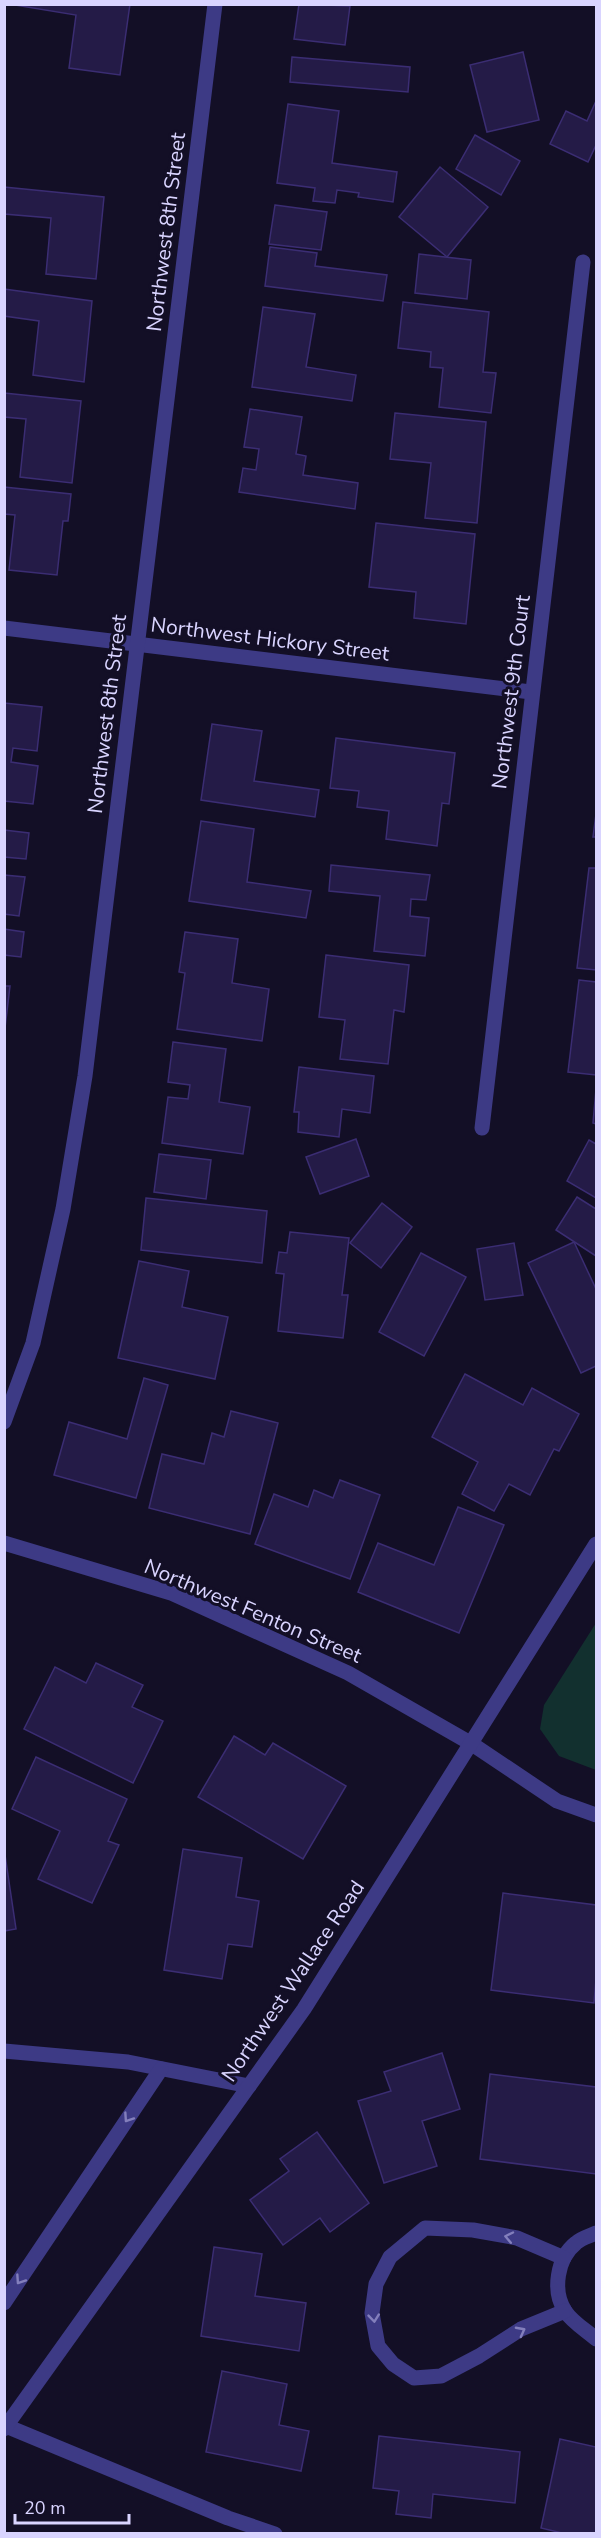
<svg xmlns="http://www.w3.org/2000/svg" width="601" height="2538" font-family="'Nunito Sans',sans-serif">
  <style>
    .green { fill: #12302f }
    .building { fill: #241b47; stroke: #3b2d73; stroke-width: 1.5 }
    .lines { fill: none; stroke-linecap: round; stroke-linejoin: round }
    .minor { stroke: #3d3a85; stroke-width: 15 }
    .oneway { stroke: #837fbc }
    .labels { text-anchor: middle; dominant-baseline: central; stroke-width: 6; stroke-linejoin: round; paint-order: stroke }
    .street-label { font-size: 21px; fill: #d9d4ff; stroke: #130f26 }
  </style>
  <rect width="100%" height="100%" fill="#130f26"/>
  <path class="green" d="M 596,1623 L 596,1770 L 559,1756 L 540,1729 L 544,1705 Z"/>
  <g class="building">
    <path d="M 9,4 L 130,4 L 120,75 L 69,68 L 76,15 Z"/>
    <path d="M 299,4 L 350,6 L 345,45 L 294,39 Z"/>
    <path d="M 523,52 L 539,120 L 487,132 L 470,65 Z"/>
    <path d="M 292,57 L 410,67 L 408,92 L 290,82 Z"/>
    <path d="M 596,101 L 596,145 L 588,162 L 550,144 L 566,111 L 587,121 Z"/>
    <path d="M 288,104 L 339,111 L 332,163 L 397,172 L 393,202 L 358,197 L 359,193 L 337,190 L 335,203 L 313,201 L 315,188 L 277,183 Z"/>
    <path d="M 475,135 L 520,161 L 501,195 L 456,169 Z"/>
    <path d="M 440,167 L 488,207 L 447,257 L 399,217 Z"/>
    <path d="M 4,187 L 104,197 L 96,279 L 46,274 L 51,218 L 4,214 Z"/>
    <path d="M 275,205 L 327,212 L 321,250 L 269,244 Z"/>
    <path d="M 270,247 L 317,253 L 315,266 L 387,275 L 383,301 L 265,286 Z"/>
    <path d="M 419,254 L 471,260 L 467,299 L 415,293 Z"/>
    <path d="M 4,289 L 92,301 L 84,382 L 33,375 L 39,321 L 4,316 Z"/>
    <path d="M 403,302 L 489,312 L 483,372 L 496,373 L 491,413 L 439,407 L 443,368 L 430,367 L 431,352 L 398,348 Z"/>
    <path d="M 263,307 L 315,314 L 306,367 L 356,375 L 352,401 L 252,387 Z"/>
    <path d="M 4,393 L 81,401 L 72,483 L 20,477 L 26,419 L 4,417 Z"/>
    <path d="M 250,409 L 302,417 L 296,454 L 306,456 L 303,475 L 358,483 L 355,509 L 239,492 L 243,468 L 256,470 L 259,449 L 244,447 Z"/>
    <path d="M 395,413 L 486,422 L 477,523 L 425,518 L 431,463 L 390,459 Z"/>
    <path d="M 4,487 L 71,494 L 68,521 L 63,521 L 57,575 L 9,570 L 15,515 L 4,514 Z"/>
    <path d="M 376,523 L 475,534 L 466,624 L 414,618 L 416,592 L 369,587 Z"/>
    <path d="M 4,703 L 42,707 L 37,751 L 13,748 L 11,762 L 38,766 L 33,804 L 4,801 Z"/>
    <path d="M 212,724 L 262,731 L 254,781 L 319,790 L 315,817 L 201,800 Z"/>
    <path d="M 336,738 L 455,753 L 449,804 L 442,803 L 437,846 L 386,839 L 389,811 L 357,807 L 359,791 L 330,788 Z"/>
    <path d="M 596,814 L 596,837 L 593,837 Z"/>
    <path d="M 201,821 L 254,829 L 247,882 L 311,891 L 306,918 L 189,901 Z"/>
    <path d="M 4,830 L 29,833 L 26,859 L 4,857 Z"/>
    <path d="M 331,865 L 430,875 L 426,900 L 411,899 L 410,916 L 429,918 L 425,956 L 374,951 L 380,896 L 329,891 Z"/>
    <path d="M 589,868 L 596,868 L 596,970 L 577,968 Z"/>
    <path d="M 4,875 L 25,877 L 19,916 L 4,914 Z"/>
    <path d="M 4,929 L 24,932 L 21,957 L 4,955 Z"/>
    <path d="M 185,932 L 238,939 L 232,983 L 269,989 L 262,1041 L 177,1029 L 185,973 L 179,972 Z"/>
    <path d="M 326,955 L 409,965 L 404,1012 L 394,1010 L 388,1064 L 340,1059 L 345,1020 L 319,1017 Z"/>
    <path d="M 579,980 L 596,982 L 596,1075 L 568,1072 Z"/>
    <path d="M 4,986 L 10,986 L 5,1028 L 4,1028 Z"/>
    <path d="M 173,1042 L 226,1049 L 219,1102 L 250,1107 L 243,1154 L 162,1143 L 168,1097 L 188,1099 L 190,1085 L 168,1082 Z"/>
    <path d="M 299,1067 L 374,1076 L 370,1113 L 342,1109 L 339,1137 L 298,1132 L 299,1112 L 294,1112 Z"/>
    <path d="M 596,1089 L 596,1124 L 593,1123 Z"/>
    <path d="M 356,1139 L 369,1176 L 320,1194 L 306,1157 Z"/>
    <path d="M 589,1140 L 596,1144 L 596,1198 L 567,1181 Z"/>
    <path d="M 159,1154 L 211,1160 L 206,1199 L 154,1192 Z"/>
    <path d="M 577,1197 L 596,1209 L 596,1256 L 556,1230 Z"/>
    <path d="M 146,1198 L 267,1211 L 262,1263 L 141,1250 Z"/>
    <path d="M 382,1203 L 412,1227 L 381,1268 L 350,1243 Z"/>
    <path d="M 290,1232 L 349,1238 L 342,1295 L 348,1295 L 343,1338 L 278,1331 L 284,1274 L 276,1273 L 279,1252 L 287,1253 Z"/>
    <path d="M 574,1242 L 596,1289 L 596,1366 L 581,1373 L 528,1263 Z"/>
    <path d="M 514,1243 L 523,1295 L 485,1300 L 477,1249 Z"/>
    <path d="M 421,1253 L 466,1277 L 424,1356 L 379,1332 Z"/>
    <path d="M 139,1261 L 189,1271 L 182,1307 L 228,1317 L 215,1379 L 118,1358 Z"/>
    <path d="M 465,1374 L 523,1405 L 532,1388 L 579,1414 L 559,1451 L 554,1449 L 530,1495 L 509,1484 L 494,1511 L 462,1494 L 478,1462 L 432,1437 Z"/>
    <path d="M 144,1378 L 168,1385 L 136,1498 L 54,1475 L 69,1422 L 127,1439 Z"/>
    <path d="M 231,1411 L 278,1423 L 250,1534 L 149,1508 L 162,1454 L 204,1464 L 212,1433 L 224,1437 Z"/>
    <path d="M 340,1480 L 380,1495 L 350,1579 L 255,1544 L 274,1494 L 308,1507 L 314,1490 L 333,1498 Z"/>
    <path d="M 458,1507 L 504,1525 L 459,1633 L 358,1592 L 378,1543 L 434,1565 Z"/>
    <path d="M 96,1663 L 143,1685 L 132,1707 L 163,1721 L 133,1783 L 24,1729 L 55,1667 L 86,1683 Z"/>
    <path d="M 234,1736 L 265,1755 L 273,1743 L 346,1786 L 303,1859 L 198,1797 Z"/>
    <path d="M 36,1757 L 127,1799 L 108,1841 L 119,1845 L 92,1903 L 38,1879 L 60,1831 L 12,1809 Z"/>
    <path d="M 4,1848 L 16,1929 L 4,1931 Z"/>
    <path d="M 183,1849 L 242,1858 L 236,1897 L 259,1901 L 252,1947 L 228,1944 L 222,1979 L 164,1970 Z"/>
    <path d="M 503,1893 L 596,1905 L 596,1979 L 594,2003 L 491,1990 Z"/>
    <path d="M 442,2053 L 460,2109 L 422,2121 L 437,2166 L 384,2183 L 358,2101 L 391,2091 L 384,2072 Z"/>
    <path d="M 490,2074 L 596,2087 L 596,2174 L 480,2159 Z"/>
    <path d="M 317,2132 L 369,2203 L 330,2232 L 320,2218 L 283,2245 L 250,2200 L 289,2171 L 280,2159 Z"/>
    <path d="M 214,2247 L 262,2254 L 255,2296 L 306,2303 L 299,2351 L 201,2336 Z"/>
    <path d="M 222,2371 L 287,2384 L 279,2425 L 309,2431 L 301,2471 L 206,2452 Z"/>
    <path d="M 379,2436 L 520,2452 L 515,2503 L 433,2494 L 431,2518 L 396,2514 L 399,2491 L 373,2488 Z"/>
    <path d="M 560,2439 L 596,2447 L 596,2534 L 566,2534 L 541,2528 Z"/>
  </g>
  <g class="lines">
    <g class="minor">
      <path d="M 4,628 L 531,692"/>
      <path d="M 482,1128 L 583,262"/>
      <path d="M 4,1422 L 33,1343 L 63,1209 L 85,1076 L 215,4"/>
      <path d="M 4,1543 L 171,1593 L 348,1673 L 472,1744 L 557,1801 L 596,1815"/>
      <path d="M 4,2051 L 128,2062 L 249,2086"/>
      <path d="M 596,2233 C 590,2236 581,2238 576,2243 C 557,2258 552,2291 565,2311 C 572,2322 587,2331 596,2339"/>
      <path d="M 564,2258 L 517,2238 L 473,2230 L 425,2228 L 390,2257 L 376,2284 L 372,2313 L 378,2346 L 393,2364 L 414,2378 L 441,2376 L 479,2356 L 521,2329 L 565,2311"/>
      <path d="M 4,2303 L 161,2069"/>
      <path d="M 6,2426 L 228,2518 L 275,2534"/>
      <path d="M 4,2429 L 304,2009 L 596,1544"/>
    </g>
  </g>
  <defs><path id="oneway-chevron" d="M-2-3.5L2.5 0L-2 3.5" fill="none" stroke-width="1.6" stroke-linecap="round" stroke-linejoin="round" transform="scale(1.5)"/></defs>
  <g class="oneway">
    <use href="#oneway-chevron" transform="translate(128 2118) rotate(124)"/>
    <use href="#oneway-chevron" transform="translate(509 2237) rotate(-168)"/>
    <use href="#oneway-chevron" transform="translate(20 2280) rotate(124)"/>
    <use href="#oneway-chevron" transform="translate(374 2318) rotate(84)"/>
    <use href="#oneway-chevron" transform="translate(521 2331) rotate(-28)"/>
  </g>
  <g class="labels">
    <g class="street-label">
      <text transform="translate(166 232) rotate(-83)">Northwest 8th Street</text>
      <text transform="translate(270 639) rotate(7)">Northwest Hickory Street</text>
      <text transform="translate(511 692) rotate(-83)">Northwest 9th Court</text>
      <text transform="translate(107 714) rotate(-83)">Northwest 8th Street</text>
      <text transform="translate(253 1611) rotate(23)">Northwest Fenton Street</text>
      <text transform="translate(293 1981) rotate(-56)">Northwest Wallace Road</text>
    </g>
  </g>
  <rect width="601" height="2538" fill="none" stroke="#d9d4ff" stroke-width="12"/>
  <path d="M15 2514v9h114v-9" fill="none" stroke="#d9d4ff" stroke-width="3"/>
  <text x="24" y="2514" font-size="18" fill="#d9d4ff" stroke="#130f26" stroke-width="4.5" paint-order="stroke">20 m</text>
</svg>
